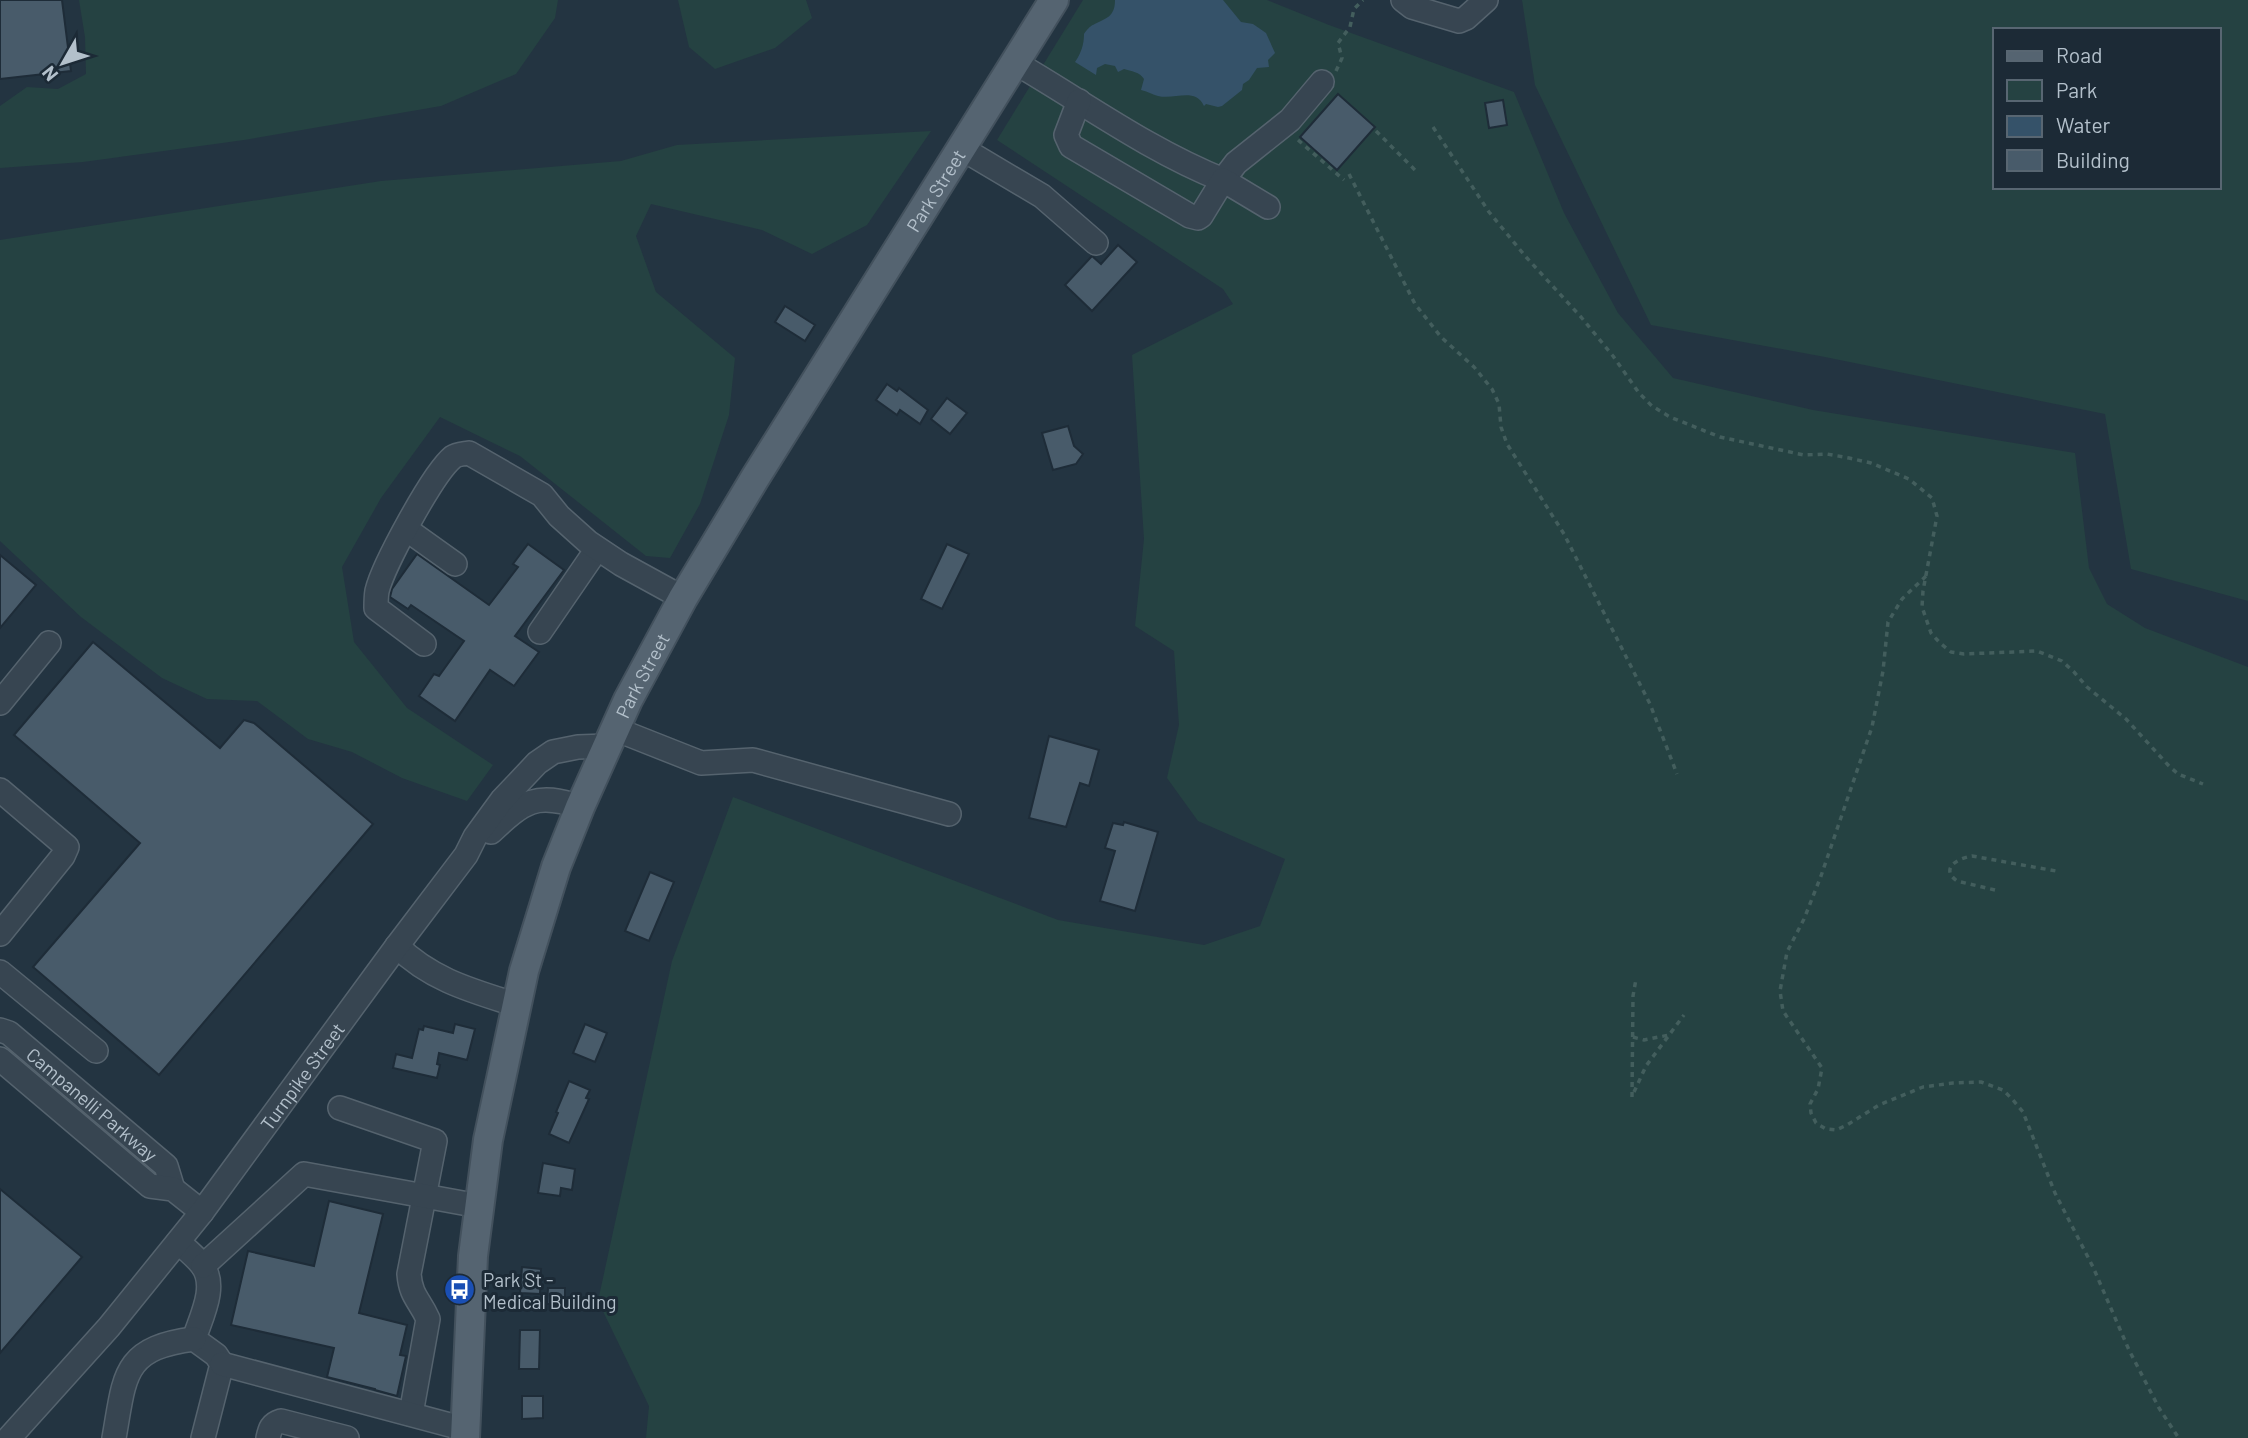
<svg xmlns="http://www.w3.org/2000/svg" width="2248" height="1438" font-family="Barlow,sans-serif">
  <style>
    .green { fill: #254242; fill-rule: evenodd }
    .water { fill: #355269 }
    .building { fill: #485b6a; stroke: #1e2c38; stroke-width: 2 }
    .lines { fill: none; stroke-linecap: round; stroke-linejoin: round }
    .minor-casing { stroke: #55636e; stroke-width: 26 }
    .major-casing { stroke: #43515d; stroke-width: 32 }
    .path { stroke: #435e5d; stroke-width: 3.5; stroke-dasharray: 5 5; stroke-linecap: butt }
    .minor { stroke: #374551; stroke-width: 23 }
    .major { stroke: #556471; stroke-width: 28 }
    .labels { text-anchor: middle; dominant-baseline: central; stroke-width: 6; stroke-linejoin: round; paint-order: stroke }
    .street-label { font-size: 19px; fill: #b3c0cb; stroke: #1c2a36 }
    .poi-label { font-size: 19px; fill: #b3c0cb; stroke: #1c2a36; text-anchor: start }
  </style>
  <rect width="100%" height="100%" fill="#233441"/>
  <g class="green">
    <path d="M 79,0 L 558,0 L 555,18 L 516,74 L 441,106 L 244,140 L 83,162 L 0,168 L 0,106 L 27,87 L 58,89 L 86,74 L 85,37 Z"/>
    <path d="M 678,0 L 806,0 L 812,18 L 775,48 L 715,69 L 689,47 Z"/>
    <path d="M 1083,0 L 1267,0 L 1329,25 L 1514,92 L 1564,213 L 1618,313 L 1673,378 L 1813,410 L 2075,453 L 2089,568 L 2107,604 L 2145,628 L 2248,667 L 2248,1438 L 646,1438 L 649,1406 L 598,1301 L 672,961 L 733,797 L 1058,920 L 1204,945 L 1260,926 L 1285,859 L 1198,821 L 1167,778 L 1179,725 L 1174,651 L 1135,626 L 1144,539 L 1132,355 L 1233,304 L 1223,289 L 997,140 Z"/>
    <path d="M 1522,0 L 2248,0 L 2248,601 L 2131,569 L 2105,414 L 1825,357 L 1651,325 L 1535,85 ZM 1994,30 L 2218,30 L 2218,187 L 1994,187 Z"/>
    <path d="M 931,131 L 867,225 L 812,254 L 762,230 L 651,204 L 636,236 L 656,292 L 735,358 L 729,415 L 700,504 L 670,558 L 646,556 L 520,456 L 440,417 L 381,498 L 342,567 L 354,642 L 407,708 L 493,765 L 467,801 L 402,778 L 352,752 L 308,739 L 257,701 L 207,699 L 162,678 L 81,617 L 0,541 L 0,240 L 381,181 L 621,161 L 677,145 Z"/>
  </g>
  <path class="water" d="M 1115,0 L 1223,0 L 1241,22 L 1253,24 L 1266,33 L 1275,53 L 1268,60 L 1269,67 L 1257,68 L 1249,80 L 1243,84 L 1242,90 L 1222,106 L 1218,107 L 1206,104 L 1204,106 C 1195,87 1175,100 1158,96 C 1153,95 1147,91 1141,90 L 1144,79 C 1140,72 1131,71 1124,69 L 1118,72 L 1115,66 L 1105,64 L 1097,68 L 1096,75 L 1075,62 C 1081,53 1084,45 1084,34 C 1085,32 1091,25 1093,25 C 1105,18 1115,18 1115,0 Z"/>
  <g class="building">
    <path d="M 0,0 L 62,0 L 71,71 L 0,79 Z"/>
    <path d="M 1338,94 L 1375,127 L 1337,170 L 1300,137 Z"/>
    <path d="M 1503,100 L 1507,125 L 1489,128 L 1485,103 Z"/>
    <path d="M 1118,245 L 1137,262 L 1092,311 L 1065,285 L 1092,256 L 1101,264 Z"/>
    <path d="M 785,306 L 815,325 L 805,341 L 775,322 Z"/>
    <path d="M 887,384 L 897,391 L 899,388 L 928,410 L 920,424 L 900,410 L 897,415 L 876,400 Z"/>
    <path d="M 947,398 L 967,413 L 950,434 L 931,419 Z"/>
    <path d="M 1068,426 L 1074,446 L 1083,454 L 1076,464 L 1053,470 L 1042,433 Z"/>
    <path d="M 528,544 L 564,570 L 515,636 L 539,652 L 514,686 L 490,670 L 455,721 L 419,696 L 434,674 L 439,676 L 464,641 L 411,605 L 408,609 L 390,597 L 392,589 L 417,554 L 489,605 L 518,567 L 513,564 Z"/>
    <path d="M 947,544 L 969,554 L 942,609 L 921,599 Z"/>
    <path d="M 0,555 L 36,585 L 0,628 Z"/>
    <path d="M 93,642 L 220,748 L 244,720 L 254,723 L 373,824 L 159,1075 L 33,967 L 140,843 L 14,735 Z"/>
    <path d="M 1049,736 L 1099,750 L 1089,786 L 1080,783 L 1066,827 L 1029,818 Z"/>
    <path d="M 1124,822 L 1158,832 L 1135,911 L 1100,901 L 1115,851 L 1105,848 L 1113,823 L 1123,825 Z"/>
    <path d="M 650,872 L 674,882 L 649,941 L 625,931 Z"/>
    <path d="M 455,1024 L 475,1029 L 467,1060 L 439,1053 L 437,1064 L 440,1065 L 437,1078 L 393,1068 L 396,1054 L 412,1058 L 419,1029 L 423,1030 L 424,1026 L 453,1033 Z"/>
    <path d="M 585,1024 L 607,1033 L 595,1062 L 573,1053 Z"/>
    <path d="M 569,1081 L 590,1090 L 586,1098 L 589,1099 L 569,1143 L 549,1134 L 558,1113 L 556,1112 Z"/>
    <path d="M 543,1163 L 575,1169 L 572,1190 L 561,1188 L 560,1196 L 538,1193 Z"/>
    <path d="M 0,1189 L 82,1257 L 0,1353 Z"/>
    <path d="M 329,1201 L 383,1214 L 359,1313 L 407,1325 L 400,1355 L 406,1356 L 397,1396 L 375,1390 L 375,1389 L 327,1377 L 334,1348 L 231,1325 L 248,1251 L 314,1266 Z"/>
    <path d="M 522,1267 L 541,1269 L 540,1294 L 520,1293 Z"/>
    <path d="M 548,1288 L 565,1288 L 565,1304 L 547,1304 Z"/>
    <path d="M 520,1330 L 540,1330 L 539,1369 L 519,1369 Z"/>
    <path d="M 522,1396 L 543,1396 L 543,1418 L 522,1419 Z"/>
  </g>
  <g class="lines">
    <defs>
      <g id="minor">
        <path d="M 1403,0 L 1412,7 L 1459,21 L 1466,18 L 1486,0"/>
        <path d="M 1014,62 C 1083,102 1148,150 1223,180 L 1236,163 L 1290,120 L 1322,82"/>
        <path d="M 1079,101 L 1066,135 L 1071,146 L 1190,216 L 1198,218 L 1201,216 L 1223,180 L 1268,207"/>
        <path d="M 961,148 L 1042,196 L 1096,243"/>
        <path d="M 406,529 L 455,564"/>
        <path d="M 540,632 L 597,549"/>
        <path d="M 424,644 L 376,608 C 376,603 376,597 377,591 C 383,566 433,473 453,457 C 457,454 463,454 469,453 L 542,495 L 559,516 L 588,542 L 621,564 L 683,598"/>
        <path d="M 0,703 L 49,643"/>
        <path d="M 615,729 L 701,763 L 753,760 L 949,814"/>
        <path d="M 0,790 L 67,847 L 63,856 L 0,934"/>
        <path d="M 491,832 C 524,801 536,792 580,807"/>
        <path d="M 397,946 C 431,980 473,991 517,1005"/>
        <path d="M 0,972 L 96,1051"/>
        <path id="s1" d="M 0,1030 L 9,1033 L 166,1166 L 173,1189"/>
        <path d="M 0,1059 L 150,1186 L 173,1189 L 202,1212"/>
        <path d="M 340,1108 L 435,1141 L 409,1274 C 411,1297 419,1299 428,1319 L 411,1414"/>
        <path d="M 178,1242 C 186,1249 196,1257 202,1265 C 218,1286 201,1317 194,1339 L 216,1355 L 222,1364 L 203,1438"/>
        <path d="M 203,1266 L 304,1174 L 479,1206"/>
        <path d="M 222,1364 L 465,1429"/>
        <path id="s2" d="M 9,1438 L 109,1327 L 202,1212 L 397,946 L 466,855 L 475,837 L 502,800 L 537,763 L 553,752 L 578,747 L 606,746"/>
        <path d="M 114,1438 C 125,1376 122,1348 194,1339"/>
        <path d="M 268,1438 C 270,1429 271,1424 281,1421 L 347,1438"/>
      </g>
      <g id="major">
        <path id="s3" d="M 465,1438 L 473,1256 L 488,1140 L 524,971 L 556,867 L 580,807 L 628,700 L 683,598 L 755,478 L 1054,0"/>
      </g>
    </defs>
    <use href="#minor" class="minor-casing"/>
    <use href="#major" class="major-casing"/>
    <g class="path">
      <path d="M 1336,71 L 1342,58 L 1338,43 L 1350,27 L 1354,9 L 1363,0"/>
      <path d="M 1433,127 L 1489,212 L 1526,257 L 1581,317 L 1613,356 L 1639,393 L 1652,406 L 1670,417 L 1720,437 L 1804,455 L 1827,454 L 1849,458 L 1871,463 L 1909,479 L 1932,498 L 1937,516 L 1923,591 L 1922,607 L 1931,633 L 1940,643 L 1951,652 L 1964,654 L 2037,651 L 2062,661 L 2074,672 L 2087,687 L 2126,719 L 2169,766 L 2178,774 L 2203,784"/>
      <path d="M 1376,131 L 1417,172"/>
      <path d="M 1298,140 L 1344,180"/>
      <path d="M 1349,174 L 1415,304 L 1441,337 L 1474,367 L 1492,389 L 1499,404 L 1501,427 L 1507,444 L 1564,534 L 1650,704 L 1677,774"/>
      <path d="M 1926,576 L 1902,599 L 1888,622 L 1883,671 L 1872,727 L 1821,876 L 1804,919 L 1787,952 L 1780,991 L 1783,1011 L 1822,1068 L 1818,1089 L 1810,1104 L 1811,1113 L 1816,1123 L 1826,1129 L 1836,1130 L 1847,1125 L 1879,1105 L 1923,1087 L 1953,1083 L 1981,1082 L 2003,1090 L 2013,1100 L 2023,1112 L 2055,1193 L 2093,1267 L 2129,1350 L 2159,1408 L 2178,1437"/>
      <path d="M 1995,890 L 1957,881 C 1939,868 1959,858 1972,856 L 2056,871"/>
      <path d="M 1633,1037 L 1644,1040 L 1669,1035"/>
      <path d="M 1634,1092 L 1646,1066 L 1684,1015"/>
      <path d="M 1632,1097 L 1633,996 L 1636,979"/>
    </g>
    <use href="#minor" class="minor"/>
    <use href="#major" class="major"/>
  </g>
  <defs>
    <symbol id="bus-disc" viewBox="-11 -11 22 22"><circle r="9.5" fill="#1a4fb4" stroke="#1c2a36"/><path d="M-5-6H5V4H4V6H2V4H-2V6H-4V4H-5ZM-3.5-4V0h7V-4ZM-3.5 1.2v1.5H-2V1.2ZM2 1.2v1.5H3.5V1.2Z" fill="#fff"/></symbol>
  </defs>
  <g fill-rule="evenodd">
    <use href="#bus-disc" x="442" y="1272" width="35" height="35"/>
  </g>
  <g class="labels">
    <g class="street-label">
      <text stroke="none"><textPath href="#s3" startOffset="1358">Park Street</textPath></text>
      <text stroke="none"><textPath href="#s3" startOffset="791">Park Street</textPath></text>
      <text stroke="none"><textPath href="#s2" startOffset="466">Turnpike Street</textPath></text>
      <text stroke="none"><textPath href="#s1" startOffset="119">Campanelli Parkway</textPath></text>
    </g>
    <g class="poi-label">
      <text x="483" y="1279">Park St -<tspan x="483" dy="22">Medical Building</tspan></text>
    </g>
  </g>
  <rect x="1993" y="28" width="228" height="161" fill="#1c2a36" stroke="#586672" stroke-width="2"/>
  <rect x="2007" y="51" width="35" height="10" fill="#556471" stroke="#586672" stroke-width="2"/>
  <text x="2056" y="63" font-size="21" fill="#b3c0cb">Road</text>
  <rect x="2007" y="80" width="35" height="21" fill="#254242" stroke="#586672" stroke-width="2"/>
  <text x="2056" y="98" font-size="21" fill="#b3c0cb">Park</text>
  <rect x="2007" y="116" width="35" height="21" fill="#355269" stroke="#586672" stroke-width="2"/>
  <text x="2056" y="133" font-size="21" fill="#b3c0cb">Water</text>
  <rect x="2007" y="150" width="35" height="21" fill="#485b6a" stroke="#586672" stroke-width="2"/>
  <text x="2056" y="168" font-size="21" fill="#b3c0cb">Building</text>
  <g transform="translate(63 63) rotate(231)" stroke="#1c2a36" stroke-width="5" paint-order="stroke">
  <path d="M0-5L12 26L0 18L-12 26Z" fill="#b3c0cb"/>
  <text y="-10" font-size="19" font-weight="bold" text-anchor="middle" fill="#b3c0cb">N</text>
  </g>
</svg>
